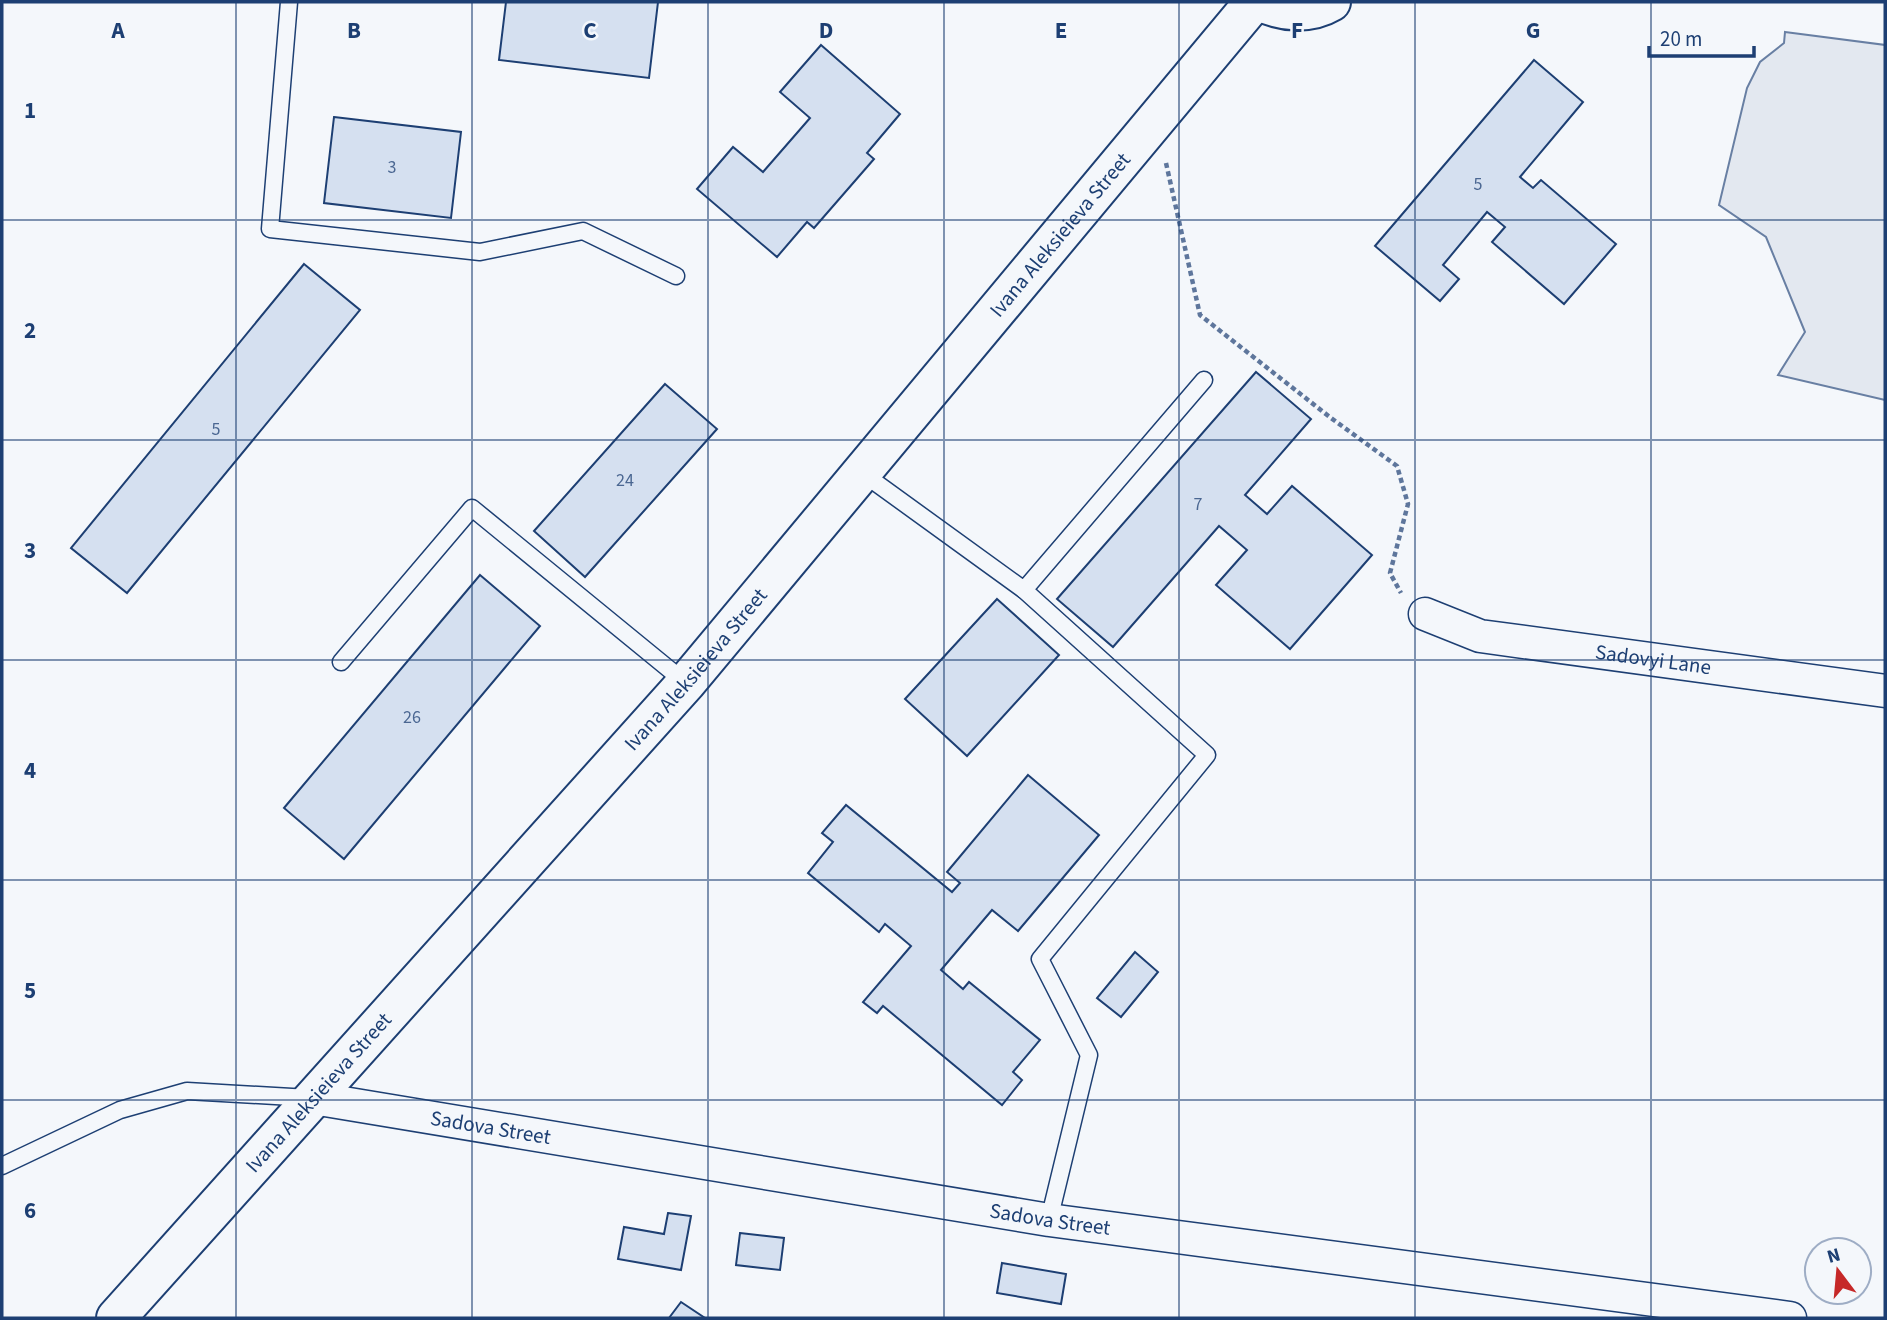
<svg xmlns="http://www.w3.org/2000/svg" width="1887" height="1320" font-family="'Source Sans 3',sans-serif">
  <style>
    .parking { fill: #e3e8f0; stroke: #687fa3; stroke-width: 2 }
    .building { fill: #d5e0f0; stroke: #1d3f73; stroke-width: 2 }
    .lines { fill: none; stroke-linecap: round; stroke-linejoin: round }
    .lane-casing { stroke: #1d3f73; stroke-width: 19 }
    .street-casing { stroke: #1d3f73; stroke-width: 35 }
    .secondary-casing { stroke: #1d3f73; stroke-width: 42 }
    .path { stroke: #5e769c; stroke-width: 4.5; stroke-dasharray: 5 3.5; stroke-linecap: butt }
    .lane { stroke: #f4f7fb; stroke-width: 16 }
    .street { stroke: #f4f7fb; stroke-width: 32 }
    .secondary { stroke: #f4f7fb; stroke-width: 38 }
    .grid { fill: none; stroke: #1d3f73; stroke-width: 2; stroke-opacity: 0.55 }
    .labels { text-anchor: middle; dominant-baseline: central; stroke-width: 5; stroke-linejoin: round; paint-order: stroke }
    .number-label { font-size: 18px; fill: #4b6792 }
    .street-label { font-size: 21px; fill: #1d3f73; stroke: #f4f7fb }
    .grid-label { font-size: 23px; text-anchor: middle; font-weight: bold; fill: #1d3f73; stroke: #f4f7fb; stroke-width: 5; stroke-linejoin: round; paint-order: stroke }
  </style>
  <rect width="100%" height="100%" fill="#f4f7fb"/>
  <path class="parking" d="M 1785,32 L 1885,45 L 1885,400 L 1778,375 L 1805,332 L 1766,237 L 1719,205 L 1747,88 L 1760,62 L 1784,43 Z"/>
  <g class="building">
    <path d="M 506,2 L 658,2 L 649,78 L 499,60 Z"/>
    <path d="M 821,45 L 900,114 L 867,153 L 874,159 L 814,228 L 807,222 L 777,257 L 697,189 L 733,147 L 763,172 L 810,118 L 780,92 Z"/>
    <path d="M 1534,60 L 1583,102 L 1520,177 L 1533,188 L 1541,180 L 1616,244 L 1564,304 L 1492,242 L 1505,227 L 1487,212 L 1443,265 L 1459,279 L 1440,301 L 1375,246 Z"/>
    <path d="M 334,117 L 461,132 L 451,218 L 324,203 Z"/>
    <path d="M 304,264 L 360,310 L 127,593 L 71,548 Z"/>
    <path d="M 1256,372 L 1311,419 L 1245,495 L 1267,514 L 1292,486 L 1372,555 L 1290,649 L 1216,585 L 1247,550 L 1219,526 L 1113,647 L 1057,599 Z"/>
    <path d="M 665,384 L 717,429 L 585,577 L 534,531 Z"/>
    <path d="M 480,575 L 540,626 L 344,859 L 284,808 Z"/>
    <path d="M 997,599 L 1059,655 L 967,756 L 905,699 Z"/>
    <path d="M 1028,775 L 1099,835 L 1018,931 L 992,910 L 941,970 L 963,989 L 969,982 L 1040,1040 L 1013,1072 L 1022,1080 L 1002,1105 L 883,1006 L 877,1013 L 863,1002 L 911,946 L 885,924 L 879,932 L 808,873 L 833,842 L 822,833 L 846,805 L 952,892 L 960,883 L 947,872 Z"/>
    <path d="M 1135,952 L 1158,972 L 1121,1017 L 1097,998 Z"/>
    <path d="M 668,1213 L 691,1216 L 681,1270 L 618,1259 L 624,1227 L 664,1234 Z"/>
    <path d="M 740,1233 L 784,1238 L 780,1270 L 736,1265 Z"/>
    <path d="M 1002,1263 L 1066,1274 L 1061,1304 L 997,1293 Z"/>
    <path d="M 681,1302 L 705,1318 L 669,1318 Z"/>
  </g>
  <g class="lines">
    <defs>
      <g id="lane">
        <path d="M 289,2 L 270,229 L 480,252 L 583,231 L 676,276"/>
        <path d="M 861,472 L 1024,590 L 1204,380"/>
        <path d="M 1024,590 L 1207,755 L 1040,959 L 1089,1055 L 1049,1220"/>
        <path d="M 341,662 L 472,508 L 686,683"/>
        <path d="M 2,1166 L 120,1110 L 187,1091 L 309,1098"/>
      </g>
      <g id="street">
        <path id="s1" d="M 1425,614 L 1480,636 L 1885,691"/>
        <path id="s2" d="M 313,1098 L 1049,1220 L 1790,1318"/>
      </g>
      <g id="secondary">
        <path d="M 1261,2 C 1283,12 1309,15 1331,2"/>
        <path id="s3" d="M 116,1318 L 686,683 L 1254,2"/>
      </g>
    </defs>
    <use href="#lane" class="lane-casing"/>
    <use href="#street" class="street-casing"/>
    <use href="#secondary" class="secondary-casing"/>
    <path class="path" d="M 1166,163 L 1200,315 L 1331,418 L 1397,466 L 1408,504 L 1390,573 L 1401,593"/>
    <use href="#lane" class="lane"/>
    <use href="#street" class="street"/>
    <use href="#secondary" class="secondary"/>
  </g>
  <path class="grid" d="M 236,2 L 236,1318M 472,2 L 472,1318M 708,2 L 708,1318M 944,2 L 944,1318M 1179,2 L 1179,1318M 1415,2 L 1415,1318M 1651,2 L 1651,1318M 2,220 L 1885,220M 2,440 L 1885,440M 2,660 L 1885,660M 2,880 L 1885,880M 2,1100 L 1885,1100"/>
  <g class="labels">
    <g class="number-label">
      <text x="392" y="167">3</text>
      <text x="1478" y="184">5</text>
      <text x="216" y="429">5</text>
      <text x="625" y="480">24</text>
      <text x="1198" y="504">7</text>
      <text x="412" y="717">26</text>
    </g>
    <g class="street-label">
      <text stroke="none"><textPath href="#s3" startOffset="1437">Ivana Aleksieieva Street</textPath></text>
      <text stroke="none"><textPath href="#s1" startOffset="234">Sadovyi Lane</textPath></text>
      <text stroke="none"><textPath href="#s3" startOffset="870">Ivana Aleksieieva Street</textPath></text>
      <text stroke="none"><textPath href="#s3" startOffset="303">Ivana Aleksieieva Street</textPath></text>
      <text stroke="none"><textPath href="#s2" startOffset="180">Sadova Street</textPath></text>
      <text stroke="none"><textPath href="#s2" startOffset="747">Sadova Street</textPath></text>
    </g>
  </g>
  <g class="grid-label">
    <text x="118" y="38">A</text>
    <text x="354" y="38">B</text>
    <text x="590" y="38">C</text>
    <text x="826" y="38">D</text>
    <text x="1061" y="38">E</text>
    <text x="1297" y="38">F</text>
    <text x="1533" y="38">G</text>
    <text x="30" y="118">1</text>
    <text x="30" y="338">2</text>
    <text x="30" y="558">3</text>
    <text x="30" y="778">4</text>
    <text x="30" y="998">5</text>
    <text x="30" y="1218">6</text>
  </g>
  <rect width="1887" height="1320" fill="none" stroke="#1d3f73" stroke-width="7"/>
  <g transform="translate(1838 1271) rotate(344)"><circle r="33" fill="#f4f7fb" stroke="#9eadc5" stroke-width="2"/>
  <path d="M0-5L12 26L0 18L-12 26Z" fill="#c62828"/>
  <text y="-10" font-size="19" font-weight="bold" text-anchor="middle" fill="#1d3f73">N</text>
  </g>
  <path d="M1649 46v10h105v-10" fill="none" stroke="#1d3f73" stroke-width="3.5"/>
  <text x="1660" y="46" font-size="21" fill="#1d3f73" stroke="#f4f7fb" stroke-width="5" paint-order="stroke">20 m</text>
</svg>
